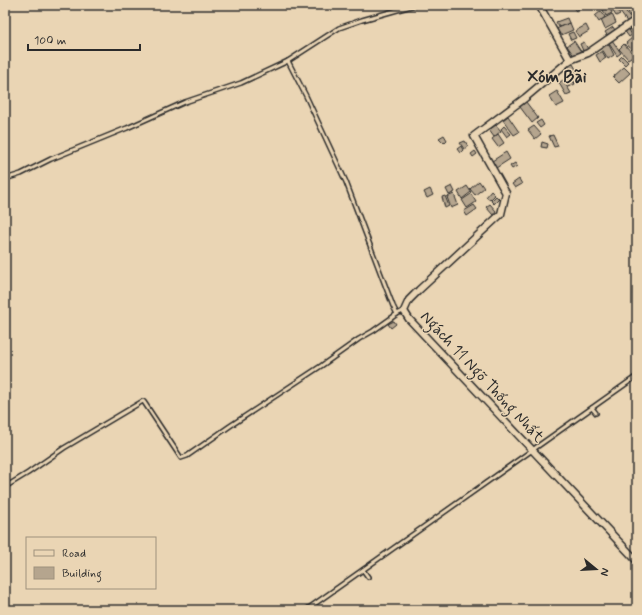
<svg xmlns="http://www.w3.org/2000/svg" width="642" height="615" font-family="Mynerve,sans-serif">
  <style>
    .building { fill: #b5a58e; stroke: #2b2b2b }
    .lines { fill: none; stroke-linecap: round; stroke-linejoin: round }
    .service-casing { stroke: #2b2b2b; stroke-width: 6 }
    .minor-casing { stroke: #2b2b2b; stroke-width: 9 }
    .service { stroke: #ead5b4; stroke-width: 3 }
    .minor { stroke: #ead5b4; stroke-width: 6 }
    .labels { text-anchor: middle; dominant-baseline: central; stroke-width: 3; stroke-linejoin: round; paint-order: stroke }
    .street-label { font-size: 16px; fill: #2b2b2b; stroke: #ead5b4 }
    .neighbourhood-label { font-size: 17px; font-weight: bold; fill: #2b2b2b; stroke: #ead5b4 }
  </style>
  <rect width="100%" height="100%" fill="#ead5b4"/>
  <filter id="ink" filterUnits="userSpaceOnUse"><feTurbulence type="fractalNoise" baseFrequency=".025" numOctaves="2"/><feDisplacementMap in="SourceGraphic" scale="8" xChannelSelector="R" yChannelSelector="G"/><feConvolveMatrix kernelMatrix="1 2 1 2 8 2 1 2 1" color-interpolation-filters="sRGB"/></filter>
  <g filter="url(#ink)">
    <g class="building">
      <path d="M 571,5 L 583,5 L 583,6 L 576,11 Z"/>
      <path d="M 603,5 L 608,5 L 612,13 L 606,16 L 601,6 Z"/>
      <path d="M 625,5 L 630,5 L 634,14 L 630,16 Z"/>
      <path d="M 615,6 L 620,14 L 616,16 L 611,8 Z"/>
      <path d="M 624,9 L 632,20 L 628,23 L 620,12 Z"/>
      <path d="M 601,11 L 605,17 L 599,22 L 595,16 Z"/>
      <path d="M 612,14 L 616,23 L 605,29 L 601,20 Z"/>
      <path d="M 567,18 L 569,23 L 559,27 L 556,22 Z"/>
      <path d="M 635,21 L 637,24 L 637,35 L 635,36 L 628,26 Z"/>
      <path d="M 570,23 L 573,30 L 559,36 L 556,29 Z"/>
      <path d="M 586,25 L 589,31 L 579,37 L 575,31 Z"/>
      <path d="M 613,27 L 615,30 L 607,35 L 605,32 Z"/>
      <path d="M 628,28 L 632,35 L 629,37 L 624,30 Z"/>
      <path d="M 573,32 L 576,38 L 571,40 L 568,34 Z"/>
      <path d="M 633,37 L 637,42 L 637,53 L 635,54 L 626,43 Z"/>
      <path d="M 612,40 L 621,53 L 617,56 L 608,42 Z"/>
      <path d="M 574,41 L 582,53 L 575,57 L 567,46 Z"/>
      <path d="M 584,42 L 589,51 L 584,53 L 580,44 Z"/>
      <path d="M 608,43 L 614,55 L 608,59 L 601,47 Z"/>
      <path d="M 624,44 L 634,55 L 628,59 L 619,49 Z"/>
      <path d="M 602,51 L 606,58 L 600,62 L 596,55 Z"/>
      <path d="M 622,56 L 628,62 L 625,65 L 619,59 Z"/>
      <path d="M 573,64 L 577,71 L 571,74 L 567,67 Z"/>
      <path d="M 624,67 L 630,73 L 619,83 L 613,77 Z"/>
      <path d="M 577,72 L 582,79 L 575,83 L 571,76 Z"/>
      <path d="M 569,75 L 575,84 L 569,87 L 564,79 Z"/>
      <path d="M 563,80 L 571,93 L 566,95 L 559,83 Z"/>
      <path d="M 557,91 L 564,103 L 556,107 L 549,96 Z"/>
      <path d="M 526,102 L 538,118 L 532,123 L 520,107 Z"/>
      <path d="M 508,116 L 519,132 L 514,135 L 503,120 Z"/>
      <path d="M 541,120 L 544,125 L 540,128 L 536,123 Z"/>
      <path d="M 496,125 L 501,131 L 494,137 L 489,130 Z"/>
      <path d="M 504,126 L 511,134 L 507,137 L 501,129 Z"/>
      <path d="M 534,126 L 541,134 L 535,139 L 528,130 Z"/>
      <path d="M 498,134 L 504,143 L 498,147 L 492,139 Z"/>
      <path d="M 444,135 L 447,140 L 444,143 L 439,138 Z"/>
      <path d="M 553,135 L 558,146 L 554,147 L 549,136 Z"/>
      <path d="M 465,141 L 468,146 L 464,149 L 460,143 Z"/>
      <path d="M 542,142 L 548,144 L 547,148 L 541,147 Z"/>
      <path d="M 461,146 L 463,150 L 460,153 L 457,149 Z"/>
      <path d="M 475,151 L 477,154 L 473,157 L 471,154 Z"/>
      <path d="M 506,152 L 510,159 L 496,168 L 492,161 Z"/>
      <path d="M 515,163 L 517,166 L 512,169 L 510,166 Z"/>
      <path d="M 519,179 L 522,184 L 515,188 L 512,184 Z"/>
      <path d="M 479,181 L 484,188 L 475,195 L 470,189 Z"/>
      <path d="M 452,186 L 455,192 L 449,195 L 446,189 Z"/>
      <path d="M 467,186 L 471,192 L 462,199 L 458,192 Z"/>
      <path d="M 430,189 L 433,195 L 427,198 L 424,192 Z"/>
      <path d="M 491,191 L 495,195 L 490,200 L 486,197 Z"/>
      <path d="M 454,194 L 458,205 L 451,208 L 447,197 Z"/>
      <path d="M 471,194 L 476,202 L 467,208 L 462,200 Z"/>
      <path d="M 445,196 L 449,206 L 445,208 L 442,197 Z"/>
      <path d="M 496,196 L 499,199 L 494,204 L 491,201 Z"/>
      <path d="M 490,204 L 496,211 L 493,215 L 486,207 Z"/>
      <path d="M 474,205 L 477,209 L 467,216 L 464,211 Z"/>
      <path d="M 394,321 L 396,324 L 391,328 L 388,324 Z"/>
    </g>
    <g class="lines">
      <defs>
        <g id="service">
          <path d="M 288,61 L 306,96 L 346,182 L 393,306 L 397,314"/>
          <path d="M 5,179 L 21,174 L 51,159 L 127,128 L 185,102 L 241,83 L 288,61 L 339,28 L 362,20 L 415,5"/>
          <path d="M 592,408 L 596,413"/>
          <path d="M 5,487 L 28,473 L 64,448 L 143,401 L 144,402 L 181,458 L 187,456 L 230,426 L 321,366 L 359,339 L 373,331 L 397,314 L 403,311"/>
          <path d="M 363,570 L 368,577"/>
          <path d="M 306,610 L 637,376"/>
        </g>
        <g id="minor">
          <path d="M 539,5 L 570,60"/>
          <path d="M 637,19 L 588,53 L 570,60 L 525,98 L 474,136 L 506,193 L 501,214 L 419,290 L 409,300 L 404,311 L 409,319 L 637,561"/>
        </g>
      </defs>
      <use href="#service" class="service-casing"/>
      <use href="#minor" class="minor-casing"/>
      <use href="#service" class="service"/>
      <use href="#minor" class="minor"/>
    </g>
  </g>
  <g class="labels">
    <g class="street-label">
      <text transform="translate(482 377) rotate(47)">Ngách 11 Ngõ Thống Nhất</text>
    </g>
    <g class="neighbourhood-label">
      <text x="557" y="77">Xóm Bãi</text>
    </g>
  </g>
  <rect width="642" height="615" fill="none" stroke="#ead5b4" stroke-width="20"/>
  <rect x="10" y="10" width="622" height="595" fill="none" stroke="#2b2b2b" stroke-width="1.5" filter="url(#ink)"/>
  <rect x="26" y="537" width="130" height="52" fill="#ead5b4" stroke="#9e917d"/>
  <rect x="34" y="550" width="20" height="6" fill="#ead5b4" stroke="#9e917d"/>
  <text x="62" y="557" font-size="12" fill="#2b2b2b">Road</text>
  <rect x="34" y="567" width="20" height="12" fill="#b5a58e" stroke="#9e917d"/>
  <text x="62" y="577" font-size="12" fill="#2b2b2b">Building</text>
  <g transform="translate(596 569) rotate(108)" stroke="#ead5b4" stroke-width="3" paint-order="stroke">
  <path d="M0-3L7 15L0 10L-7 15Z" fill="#2b2b2b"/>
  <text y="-6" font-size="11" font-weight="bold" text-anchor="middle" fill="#2b2b2b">N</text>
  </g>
  <path d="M28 44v6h112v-6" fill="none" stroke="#2b2b2b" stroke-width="2"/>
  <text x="34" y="44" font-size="12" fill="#2b2b2b" stroke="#ead5b4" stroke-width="3" paint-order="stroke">100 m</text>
</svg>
